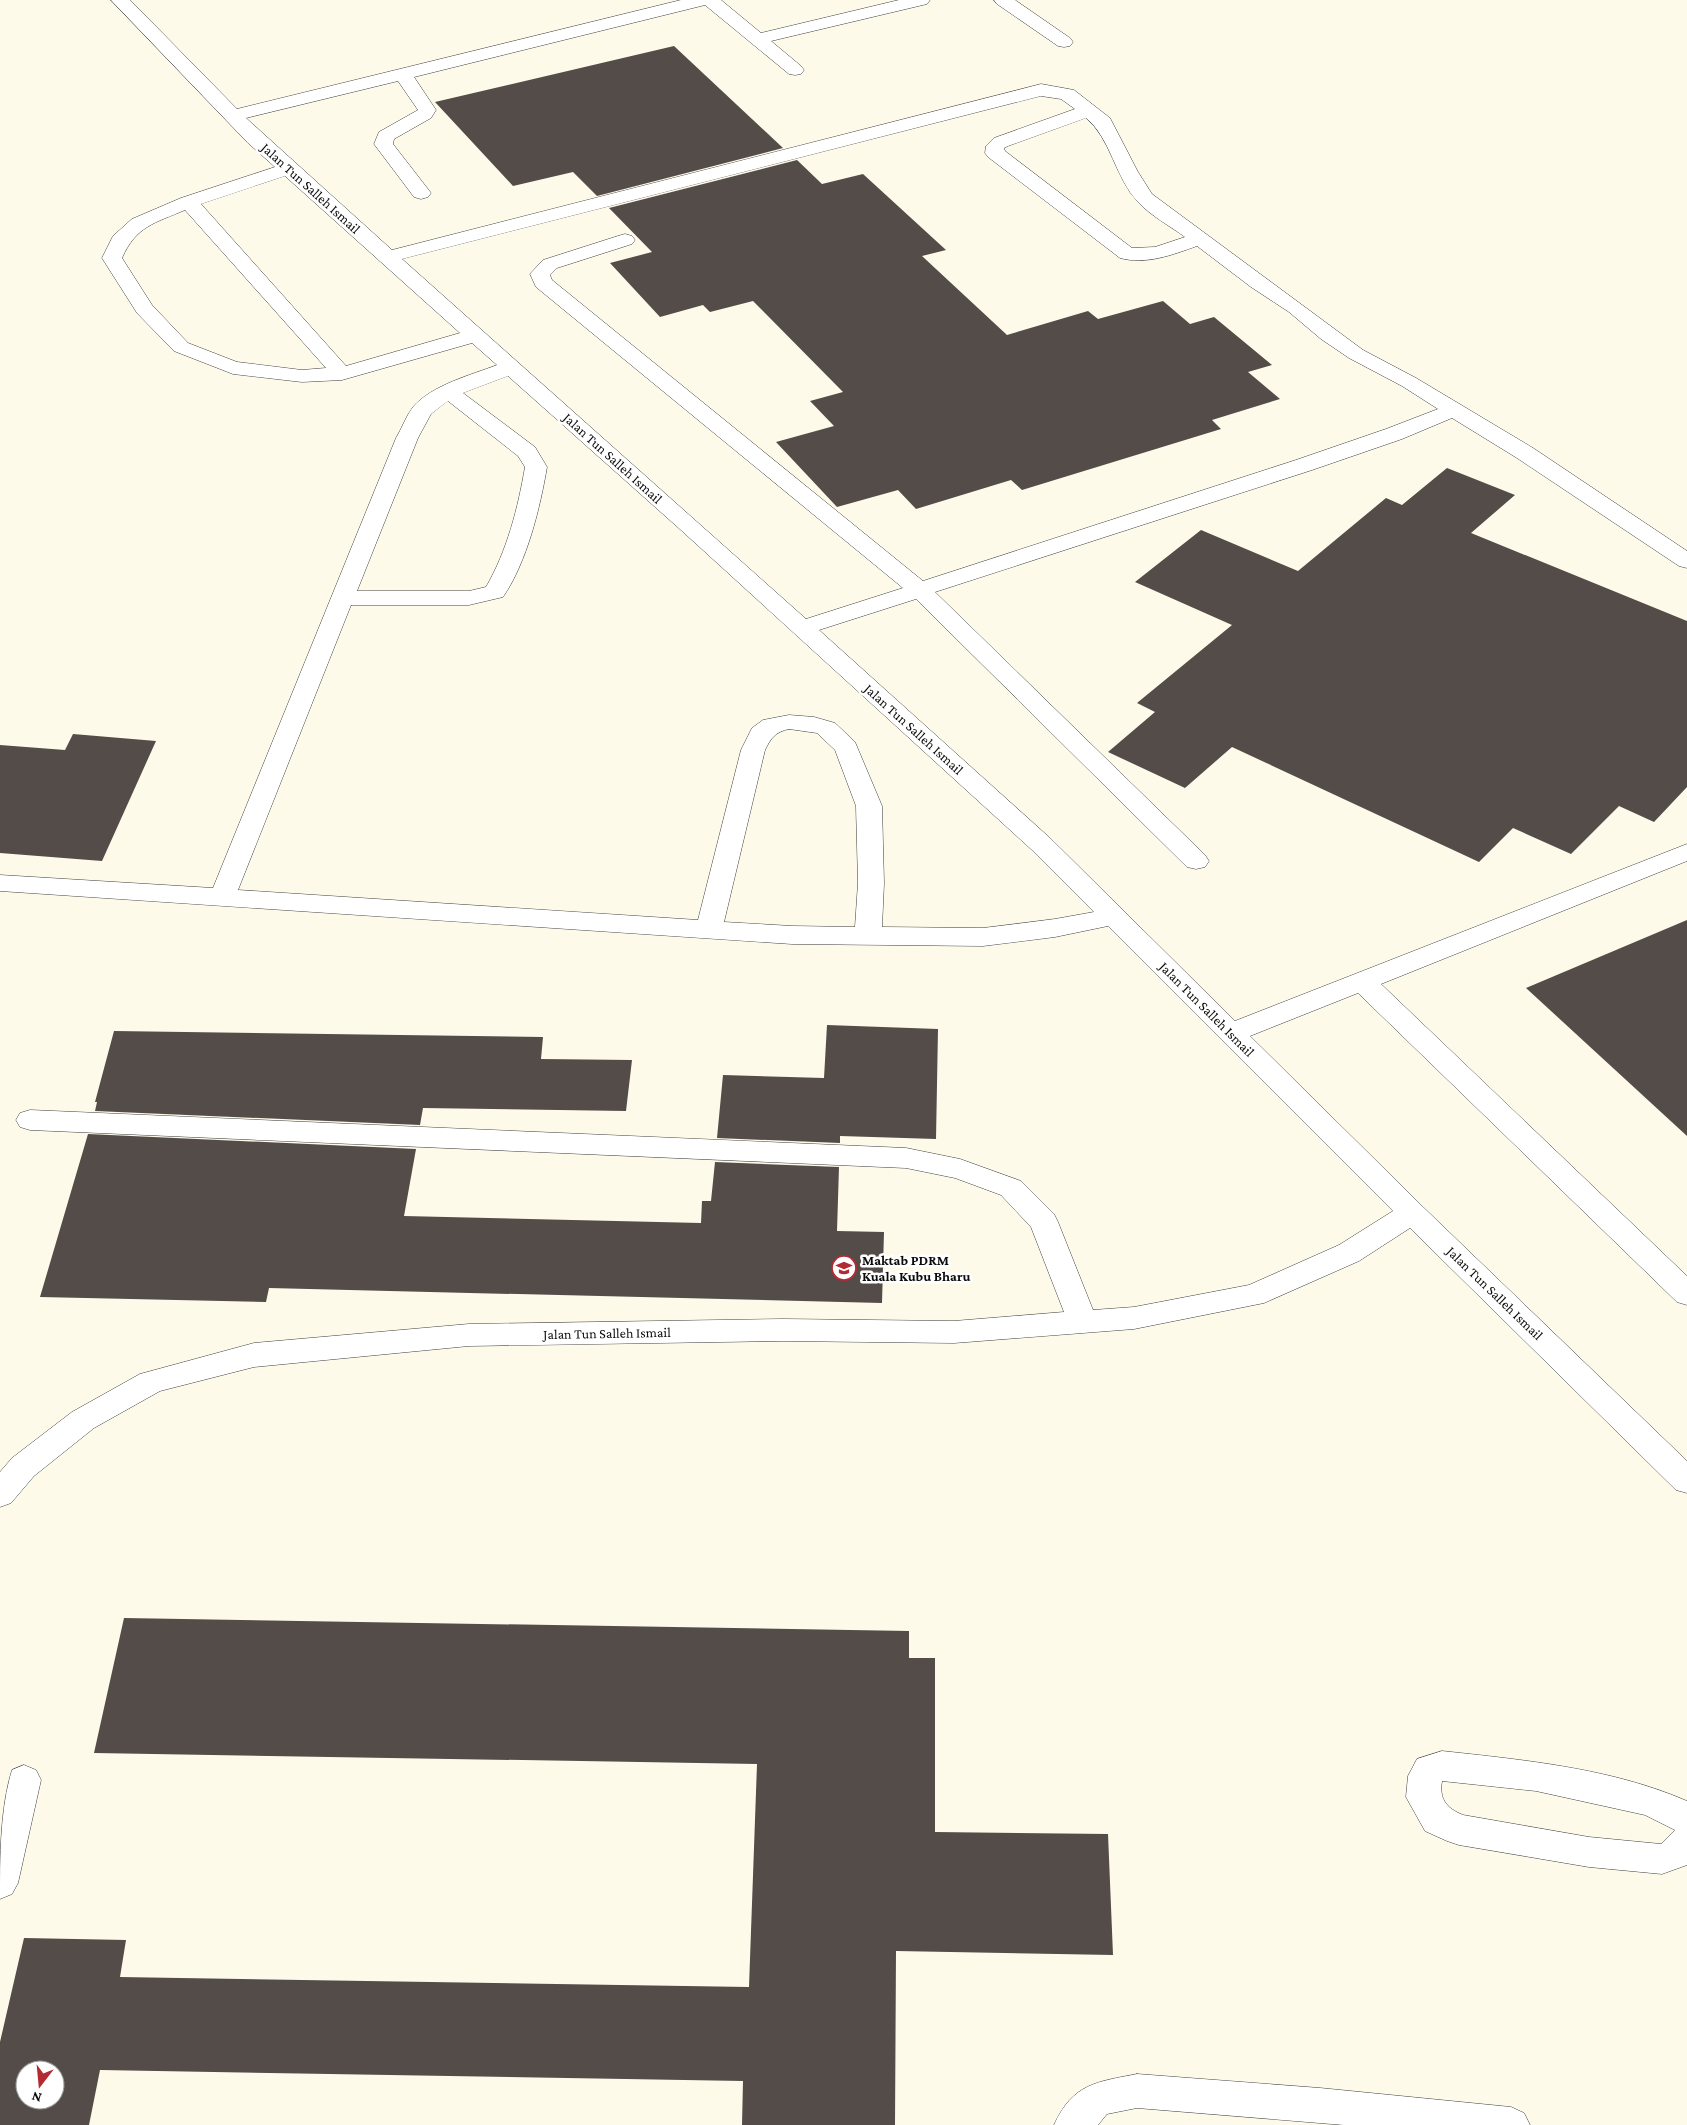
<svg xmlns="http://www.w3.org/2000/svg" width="1687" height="2125" font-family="'Crimson Pro',serif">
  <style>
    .building { fill: #534c48; fill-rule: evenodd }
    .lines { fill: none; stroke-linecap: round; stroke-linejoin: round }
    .minor-casing { stroke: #3e3e3e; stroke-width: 1 }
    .minor { fill: #fff; fill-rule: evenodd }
    .labels { text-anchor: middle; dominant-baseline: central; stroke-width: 5; stroke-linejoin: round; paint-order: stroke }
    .street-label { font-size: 14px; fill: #0b0b0b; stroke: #fff }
    .poi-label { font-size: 14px; font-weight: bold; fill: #0b0b0b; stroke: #fff; text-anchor: start }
  </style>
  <rect width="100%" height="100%" fill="#fefaea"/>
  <g class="building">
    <path d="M 674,46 L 783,148 L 597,196 L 573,172 L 513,186 L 435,102 Z"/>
    <path d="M 797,160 L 822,184 L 863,174 L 946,250 L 922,256 L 1007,335 L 1088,311 L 1098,319 L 1163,301 L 1190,324 L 1214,317 L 1272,365 L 1248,372 L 1280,399 L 1212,420 L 1221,429 L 1022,490 L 1011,480 L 916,509 L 898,490 L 837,507 L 776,442 L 834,426 L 810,401 L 843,392 L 753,301 L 710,312 L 703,305 L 660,317 L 610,263 L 652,252 L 609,208 Z"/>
    <path d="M 1447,468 L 1515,495 L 1471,533 L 1687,621 L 1687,787 L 1654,822 L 1619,806 L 1571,854 L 1513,828 L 1479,862 L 1232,747 L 1185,788 L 1108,752 L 1155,712 L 1137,703 L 1232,625 L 1135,582 L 1201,530 L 1298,571 L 1386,498 L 1402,505 Z"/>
    <path d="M 73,734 L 156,741 L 102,861 L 0,853 L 0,745 L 65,750 Z"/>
    <path d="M 1687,920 L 1687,1136 L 1526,988 Z"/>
    <path d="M 827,1025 L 938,1029 L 936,1139 L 840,1136 L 840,1143 L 717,1138 L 723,1075 L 824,1078 Z"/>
    <path d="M 114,1031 L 543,1037 L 541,1059 L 632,1060 L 626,1111 L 423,1108 L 420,1125 L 95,1111 L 97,1102 L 95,1102 Z"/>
    <path d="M 88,1134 L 416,1149 L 404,1216 L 701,1223 L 702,1201 L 711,1201 L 715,1162 L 839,1167 L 837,1231 L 884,1232 L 882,1303 L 269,1288 L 266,1302 L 40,1297 Z"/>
    <path d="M 124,1618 L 909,1631 L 909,1658 L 935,1658 L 935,1832 L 1108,1834 L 1113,1955 L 896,1951 L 895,2125 L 742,2125 L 743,2081 L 100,2070 L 89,2125 L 0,2125 L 0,2042 L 24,1938 L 126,1940 L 120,1977 L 749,1987 L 757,1764 L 94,1753 ZM 25,2070 L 55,2070 L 55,2100 L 25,2100 Z"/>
  </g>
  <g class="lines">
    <defs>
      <g id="minor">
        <path d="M 111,0 L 130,0 L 237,109 L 681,0 L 721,0 L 761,33 L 899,0 L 930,0 L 927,4 L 771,41 L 801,66 L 804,70 L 801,74 L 795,75 L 789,74 L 705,5 L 414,77 L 436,110 L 431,118 L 394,139 L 393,144 L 431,193 L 428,197 L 421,199 L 414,197 L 374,144 L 379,132 L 418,110 L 398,81 L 246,118 L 392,250 L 1041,84 L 1074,90 L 1110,118 L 1138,172 L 1152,194 L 1363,350 L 1416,378 L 1533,448 L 1687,551 L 1687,568 L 1679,566 L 1517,458 L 1452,418 L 1402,439 L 1312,470 L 935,592 L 1205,855 L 1209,861 L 1205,867 L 1196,869 L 1187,867 L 916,599 L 819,630 L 1050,838 L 1235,1021 L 1687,844 L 1687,861 L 1381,984 L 1687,1276 L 1687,1305 L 1677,1302 L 1358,993 L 1250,1036 L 1422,1206 L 1687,1461 L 1687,1493 L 1676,1490 L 1410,1228 L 1359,1261 L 1264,1303 L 1134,1329 L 954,1343 L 783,1341 L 469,1346 L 254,1367 L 160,1391 L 94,1428 L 34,1476 L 11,1503 L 0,1507 L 0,1472 L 12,1458 L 72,1412 L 140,1374 L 254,1343 L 469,1324 L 783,1319 L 954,1321 L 1064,1312 L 1031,1227 L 1001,1195 L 955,1178 L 906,1168 L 30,1130 L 20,1127 L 16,1120 L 20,1113 L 30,1110 L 906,1148 L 960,1159 L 1021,1181 L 1054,1214 L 1058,1222 L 1093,1310 L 1134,1307 L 1249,1285 L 1339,1245 L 1393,1211 L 1108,926 L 1055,937 L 983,946 L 792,944 L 0,891 L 0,875 L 213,888 L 396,438 C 402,428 406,416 413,407 C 432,385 471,375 497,365 L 472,343 L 342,380 L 302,382 L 233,374 L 174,351 L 137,313 L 102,258 L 113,236 L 132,219 L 181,198 L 275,167 L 248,143 ZM 1041,96 L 1061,99 L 1075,109 L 994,138 L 986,146 L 985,153 L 988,157 L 1120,258 C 1146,265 1172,255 1197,246 L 1251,287 L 1289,312 L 1321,339 L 1349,358 L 1402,386 L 1438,409 L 1386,429 L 1296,460 L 923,581 L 552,280 L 550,275 L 557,268 L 632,244 L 635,240 L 632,236 L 625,234 L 618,236 L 543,260 L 530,274 L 536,287 L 903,588 L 806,619 L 402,259 ZM 1086,118 C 1111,138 1115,178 1138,202 C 1151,216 1170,226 1185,237 L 1155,247 L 1132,248 L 1005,151 L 1004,148 L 1008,146 ZM 285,176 L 460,333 L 346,366 L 201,204 ZM 185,210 L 326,368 L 302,370 L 237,362 L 188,343 L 152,305 L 122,258 C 136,226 155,223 185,210 ZM 508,376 L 682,531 L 1032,850 L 1094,912 L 1055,919 L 983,928 L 882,927 L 884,883 L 882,806 L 855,742 L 835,723 L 814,717 L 789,715 L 763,720 L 752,728 L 741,750 L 698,920 L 238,890 L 351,605 L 469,605 L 503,597 C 527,562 540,508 547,467 L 535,447 L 463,393 ZM 448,401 L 518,456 L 525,467 C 518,508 507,551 486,587 L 469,591 L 357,591 L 418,438 L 431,414 ZM 789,729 L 817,733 L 835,750 L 856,806 L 858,883 L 855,927 L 792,926 L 724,922 L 765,750 C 771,738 775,732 789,729 Z"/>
        <path d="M 994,0 L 1015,0 L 1070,38 L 1073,42 L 1070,46 L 1064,47 L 1058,46 L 997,4 Z"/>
        <path d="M 1442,1751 C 1524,1760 1611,1768 1687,1801 L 1687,1865 L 1662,1874 L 1589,1867 L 1459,1845 L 1447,1841 L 1425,1831 L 1406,1797 L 1408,1776 L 1417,1759 ZM 1442,1781 L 1536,1791 L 1645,1815 L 1675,1830 L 1661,1844 L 1589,1837 L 1463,1815 C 1446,1808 1439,1799 1442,1781 Z"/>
        <path d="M 24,1765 L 36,1770 L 41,1780 L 18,1883 L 12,1894 L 0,1899 C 0,1856 0,1809 12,1770 Z"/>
        <path d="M 1137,2074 L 1320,2088 L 1511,2107 L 1524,2113 L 1530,2125 L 1344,2125 L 1137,2108 L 1107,2114 L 1098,2125 L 1054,2125 C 1073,2083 1097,2082 1137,2074 Z"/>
      </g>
    </defs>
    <use href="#minor" class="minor-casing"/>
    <use href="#minor" class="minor"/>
  </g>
  <defs>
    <symbol id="university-ring" viewBox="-11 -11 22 22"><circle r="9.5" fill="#fff" stroke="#b42a33" stroke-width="1.5"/><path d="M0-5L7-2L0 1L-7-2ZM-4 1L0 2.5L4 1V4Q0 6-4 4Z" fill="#b42a33"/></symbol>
  </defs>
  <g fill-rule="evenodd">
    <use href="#university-ring" x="830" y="1254" width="28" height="28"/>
  </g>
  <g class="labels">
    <g class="street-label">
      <text transform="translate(311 188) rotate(42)">Jalan Tun Salleh Ismail</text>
      <text transform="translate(613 458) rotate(42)">Jalan Tun Salleh Ismail</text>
      <text transform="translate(914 729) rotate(42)">Jalan Tun Salleh Ismail</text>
      <text transform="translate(1207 1009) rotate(45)">Jalan Tun Salleh Ismail</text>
      <text transform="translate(1495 1293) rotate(44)">Jalan Tun Salleh Ismail</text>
      <text transform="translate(607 1333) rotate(-1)">Jalan Tun Salleh Ismail</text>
    </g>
    <g class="poi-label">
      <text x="862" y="1260">Maktab PDRM<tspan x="862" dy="16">Kuala Kubu Bharu</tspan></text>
    </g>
  </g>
  <g transform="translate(40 2085) rotate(196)"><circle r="24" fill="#ffffff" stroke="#9d9d9d"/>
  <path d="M0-4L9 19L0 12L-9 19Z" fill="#b42a33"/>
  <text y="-8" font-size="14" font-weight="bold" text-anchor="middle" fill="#0b0b0b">N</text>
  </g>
</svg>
